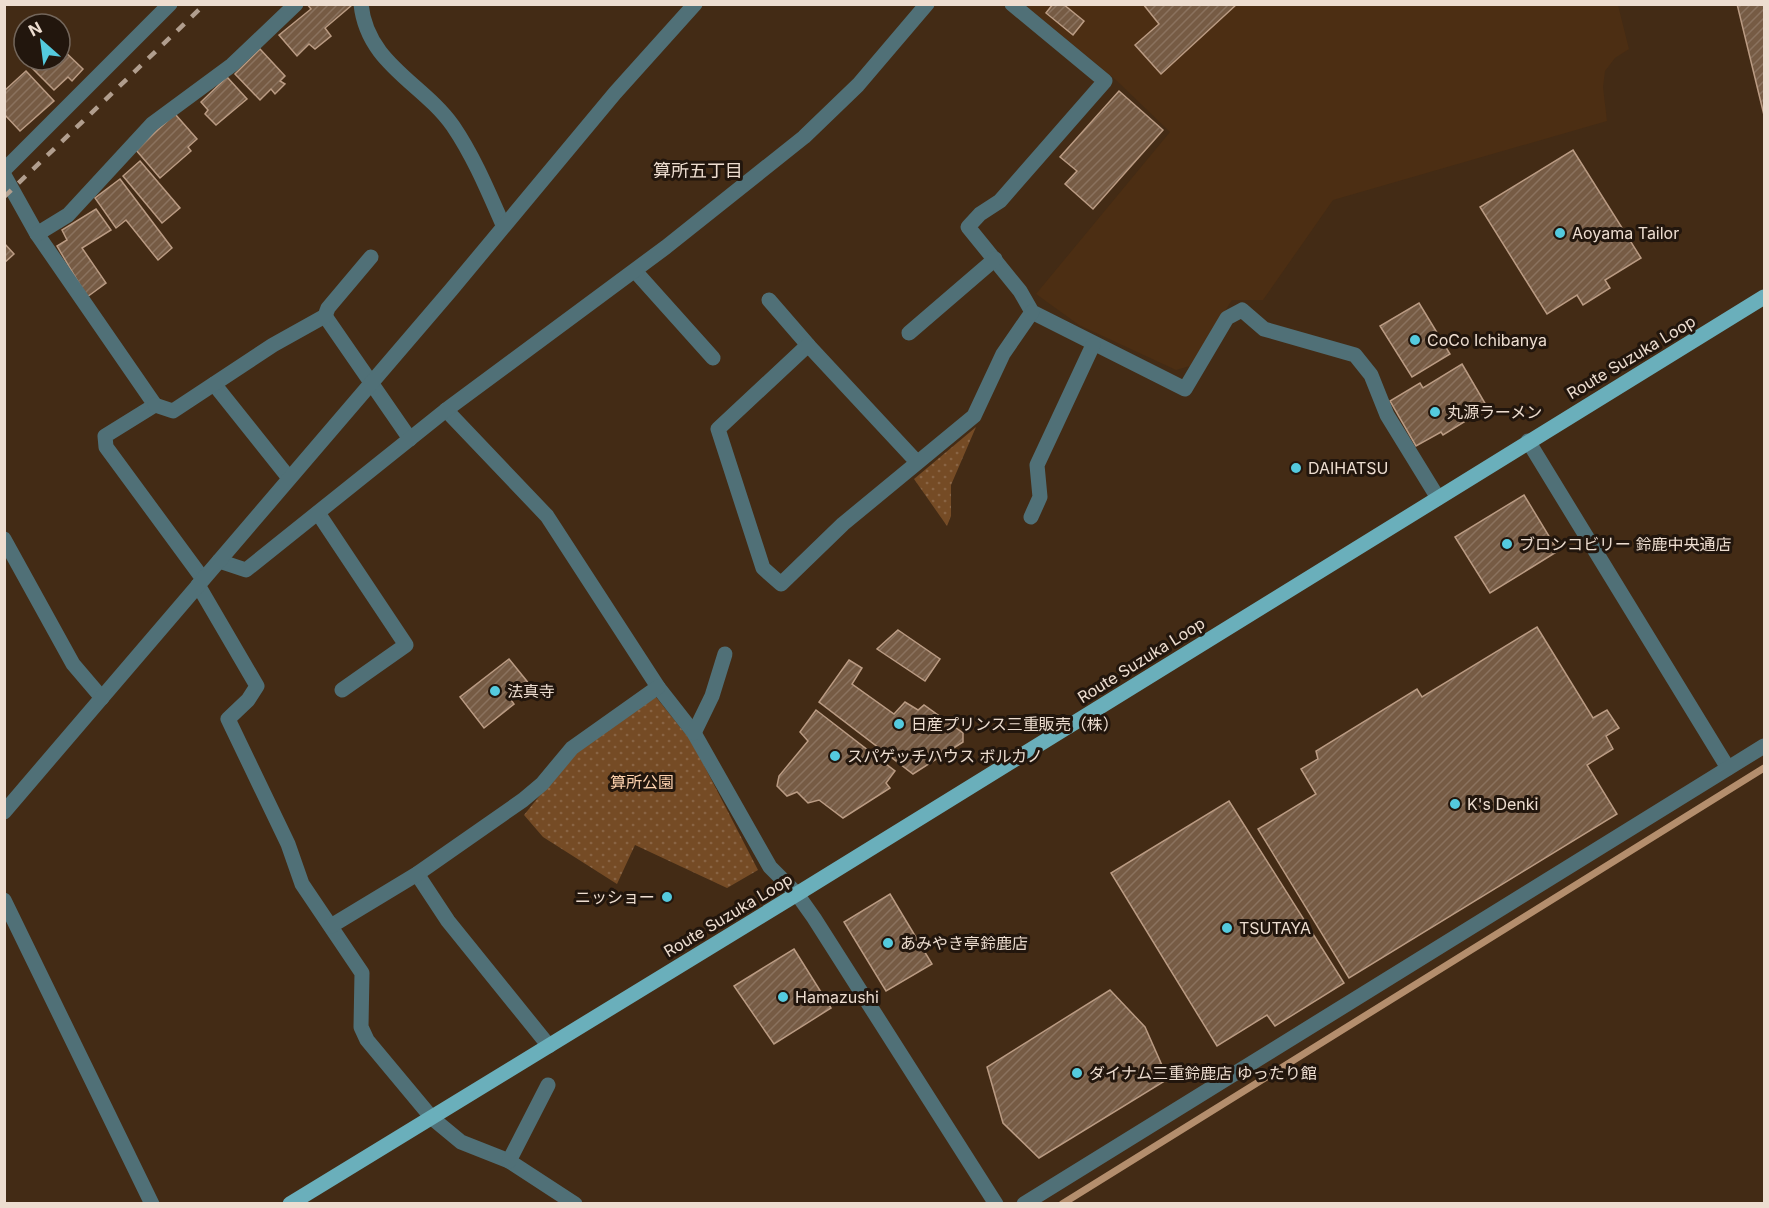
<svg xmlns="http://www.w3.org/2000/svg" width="1769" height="1208" font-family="Inter,'Noto Sans JP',sans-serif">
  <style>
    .built { fill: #4c2e13 }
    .park { fill: url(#park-dots) }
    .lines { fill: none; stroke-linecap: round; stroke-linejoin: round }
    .stream { stroke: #b48e6d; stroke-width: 7 }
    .building { fill: url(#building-hatch); stroke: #ba9b83; stroke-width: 1.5 }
    .minor { stroke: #507077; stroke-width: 15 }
    .major { stroke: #6aafbb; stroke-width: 15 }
    .rail { stroke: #b19e8e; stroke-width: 4.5; stroke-dasharray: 10 10; stroke-linecap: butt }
    .poi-dot { fill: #54cade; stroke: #22160d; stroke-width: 2 }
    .labels { text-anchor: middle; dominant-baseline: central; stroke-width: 6; stroke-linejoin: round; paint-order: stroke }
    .poi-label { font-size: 16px; fill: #edddd0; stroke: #22160d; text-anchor: start }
    .street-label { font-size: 16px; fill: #edddd0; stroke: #22160d }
    .park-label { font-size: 16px; fill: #fcd0ac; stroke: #22160d }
    .neighbourhood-label { font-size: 18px; fill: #edddd0; stroke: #22160d }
  </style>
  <defs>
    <pattern id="park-dots" width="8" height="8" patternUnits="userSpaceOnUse" patternTransform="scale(1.5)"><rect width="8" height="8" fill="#754b25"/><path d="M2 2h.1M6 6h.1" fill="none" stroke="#896444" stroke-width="1.8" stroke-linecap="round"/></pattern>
    <pattern id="building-hatch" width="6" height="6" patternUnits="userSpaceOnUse" patternTransform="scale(1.5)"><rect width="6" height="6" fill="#765b44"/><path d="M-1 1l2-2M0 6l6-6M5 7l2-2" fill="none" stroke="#8a725e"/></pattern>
  </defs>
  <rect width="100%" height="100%" fill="#432b15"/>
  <path class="built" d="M 1025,5 L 1618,5 L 1629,49 L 1615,58 L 1605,71 L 1603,87 L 1607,121 L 1333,200 L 1263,300 L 1232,300 L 1190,366 L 1176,370 L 1079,325 L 1036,294 L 1170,132 L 1117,81 Z"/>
  <g class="park">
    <path d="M 976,427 L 951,485 L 951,516 L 947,526 L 914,479 Z"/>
    <path d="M 656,697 L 692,742 L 758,870 L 727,888 L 635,845 L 617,884 L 543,837 L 524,815 L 576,751 Z"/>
  </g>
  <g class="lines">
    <path class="stream" d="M 1062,1204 L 1764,768"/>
  </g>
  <g class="building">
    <path d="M 307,4 L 352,5 L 325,28 L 331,36 L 315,49 L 309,44 L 297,56 L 279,35 L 311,9 Z"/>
    <path d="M 1053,4 L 1063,4 L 1084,21 L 1073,35 L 1046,13 Z"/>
    <path d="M 1237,4 L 1161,74 L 1135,45 L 1159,24 L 1143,4 Z"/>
    <path d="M 1737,4 L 1764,4 L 1764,115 Z"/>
    <path d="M 60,47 L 83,69 L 72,81 L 68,77 L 54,90 L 30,66 L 36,60 L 60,60 Z"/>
    <path d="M 260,49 L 285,76 L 280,81 L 285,84 L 275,94 L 271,89 L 260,100 L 235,74 Z"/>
    <path d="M 26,71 L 54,101 L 20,131 L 4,114 L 4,91 Z"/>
    <path d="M 227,77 L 247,99 L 216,125 L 205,114 L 208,110 L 201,102 Z"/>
    <path d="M 1119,91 L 1163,130 L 1093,209 L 1065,184 L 1077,171 L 1060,157 Z"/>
    <path d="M 175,114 L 197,139 L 188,147 L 191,151 L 160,178 L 136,150 Z"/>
    <path d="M 1573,150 L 1641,258 L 1605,280 L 1610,288 L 1583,305 L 1577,295 L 1547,314 L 1480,207 Z"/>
    <path d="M 140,161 L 180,208 L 162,223 L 123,176 Z"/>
    <path d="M 120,179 L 172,248 L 158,260 L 126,220 L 116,228 L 95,198 Z"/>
    <path d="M 96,209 L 111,230 L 82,248 L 106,283 L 87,297 L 57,246 L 67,240 L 62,230 Z"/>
    <path d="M 4,243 L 14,254 L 4,263 Z"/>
    <path d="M 1419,303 L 1450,354 L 1412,377 L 1380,326 Z"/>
    <path d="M 1462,364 L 1486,405 L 1462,419 L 1464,422 L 1443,435 L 1441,432 L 1416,446 L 1390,401 L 1420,383 L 1423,388 Z"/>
    <path d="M 1524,495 L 1558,551 L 1490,593 L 1455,537 Z"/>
    <path d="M 1537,627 L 1593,718 L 1607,710 L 1619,728 L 1606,736 L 1613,749 L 1587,765 L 1617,814 L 1349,978 L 1258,829 L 1316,794 L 1301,769 L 1318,759 L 1316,751 L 1417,689 L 1422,697 Z"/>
    <path d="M 898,630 L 940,659 L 925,681 L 877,649 Z"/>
    <path d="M 509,659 L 530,685 L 511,700 L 514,704 L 484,728 L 460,697 Z"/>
    <path d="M 849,660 L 862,668 L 852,684 L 894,714 L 905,702 L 918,710 L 924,705 L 963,733 L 963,742 L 913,774 L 819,702 Z"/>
    <path d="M 816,710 L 895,771 L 886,783 L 890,788 L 843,818 L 819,800 L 808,803 L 797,792 L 787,796 L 777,786 L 779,776 L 808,741 L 800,732 Z"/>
    <path d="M 1229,801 L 1344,983 L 1275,1026 L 1267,1015 L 1217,1046 L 1111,873 Z"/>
    <path d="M 890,894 L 932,964 L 886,991 L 844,922 Z"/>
    <path d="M 794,949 L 831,1008 L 774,1044 L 734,986 Z"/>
    <path d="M 1110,990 L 1145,1027 L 1168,1079 L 1039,1158 L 1003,1123 L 987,1067 Z"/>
  </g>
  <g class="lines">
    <g class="minor">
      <path d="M 361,4 C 367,64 423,83 453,126 C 474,157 488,191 503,225"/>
      <path d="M 1012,4 L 1105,81 L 1000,201 L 980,214 L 968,227 L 1020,291 L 1032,312 L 1185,389 L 1227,318 L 1242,310 L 1264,329 L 1355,355 L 1371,375 L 1387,415 L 1438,498"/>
      <path d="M 4,170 L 170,4"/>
      <path d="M 4,175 L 37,234 L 155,405 L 105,436 L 106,447 L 203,579"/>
      <path d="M 37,234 L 68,215 L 152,124 L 232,65 L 296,4"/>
      <path d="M 635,271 L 713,358"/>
      <path d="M 769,300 L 808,345"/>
      <path d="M 325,316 L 410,439"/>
      <path d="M 909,333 L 995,259"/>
      <path d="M 214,384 L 289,478"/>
      <path d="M 155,405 L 173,411 L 273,345 L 325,316 L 328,308 L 371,257"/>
      <path d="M 446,410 L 547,516 L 658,687 L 694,733 L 770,867 L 797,894 L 814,918 L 996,1204"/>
      <path d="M 1528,441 L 1728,768"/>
      <path d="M 916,461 L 808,345 L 718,429 L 763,568 L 781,584 L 843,524 L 974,416 L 1003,354 L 1032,312"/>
      <path d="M 318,513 L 406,645 L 342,690"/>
      <path d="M 1031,517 L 1040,497 L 1037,465 L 1093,345"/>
      <path d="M 4,539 L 73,664 L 102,698"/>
      <path d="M 219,561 L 246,570 L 446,410 L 666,247 L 804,137 L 858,85 L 927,4"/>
      <path d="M 198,585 L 257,686 L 248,700 L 228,719 L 288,844 L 302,884 L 362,973 L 361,1027 L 367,1040 L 432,1118 L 461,1142 L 509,1161 L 575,1204"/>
      <path d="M 694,733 L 712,696 L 725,654"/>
      <path d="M 4,812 L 451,290 L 615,93 L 695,4"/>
      <path d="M 417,874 L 448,921 L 549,1046"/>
      <path d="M 4,900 L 152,1204"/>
      <path d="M 331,926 L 417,874 L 523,800 L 542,784 L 572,748 L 658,687"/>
      <path d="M 509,1161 L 548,1085"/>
      <path d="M 1024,1204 L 1764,746"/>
    </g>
    <path class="major" d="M 290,1204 L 797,894 L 1764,297"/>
    <path class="rail" d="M 4,197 L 205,4"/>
  </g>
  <g class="poi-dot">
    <circle cx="1560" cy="233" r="6"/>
    <circle cx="1415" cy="340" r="6"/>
    <circle cx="1435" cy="412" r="6"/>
    <circle cx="1296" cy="468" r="6"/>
    <circle cx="1507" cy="544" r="6"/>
    <circle cx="495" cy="691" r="6"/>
    <circle cx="899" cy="724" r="6"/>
    <circle cx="835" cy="756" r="6"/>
    <circle cx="1455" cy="804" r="6"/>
    <circle cx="667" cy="897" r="6"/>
    <circle cx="1227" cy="928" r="6"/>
    <circle cx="888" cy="943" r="6"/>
    <circle cx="783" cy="997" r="6"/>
    <circle cx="1077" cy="1073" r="6"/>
  </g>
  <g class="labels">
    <g class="poi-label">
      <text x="1572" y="233">Aoyama Tailor</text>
      <text x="1427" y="340">CoCo Ichibanya</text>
      <text x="1447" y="412">丸源ラーメン</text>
      <text x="1308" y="468">DAIHATSU</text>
      <text x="1519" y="544">ブロンコビリー 鈴鹿中央通店</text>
      <text x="507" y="691">法真寺</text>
      <text x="911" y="724">日産プリンス三重販売（株）</text>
      <text x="847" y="756">スパゲッチハウス ボルカノ</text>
      <text x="1467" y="804">K's Denki</text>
      <text x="655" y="897" text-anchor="end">ニッショー</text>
      <text x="1239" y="928">TSUTAYA</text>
      <text x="900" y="943">あみやき亭鈴鹿店</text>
      <text x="795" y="997">Hamazushi</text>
      <text x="1089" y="1073">ダイナム三重鈴鹿店 ゆったり館</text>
    </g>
    <g class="street-label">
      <text transform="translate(1631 357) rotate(-31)">Route Suzuka Loop</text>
      <text transform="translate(1141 660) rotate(-32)">Route Suzuka Loop</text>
      <text transform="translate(728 915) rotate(-31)">Route Suzuka Loop</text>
    </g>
    <g class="park-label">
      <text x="642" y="782">算所公園</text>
    </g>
    <g class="neighbourhood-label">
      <text x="698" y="170">算所五丁目</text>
    </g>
  </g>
  <rect width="1769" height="1208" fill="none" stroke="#edddd0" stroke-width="12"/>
  <g transform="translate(42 42) rotate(332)"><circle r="28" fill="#22160d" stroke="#73665b" stroke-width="1.5"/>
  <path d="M0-4.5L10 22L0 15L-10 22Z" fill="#54cade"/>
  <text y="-9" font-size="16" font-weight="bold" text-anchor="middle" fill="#edddd0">N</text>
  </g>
</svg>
